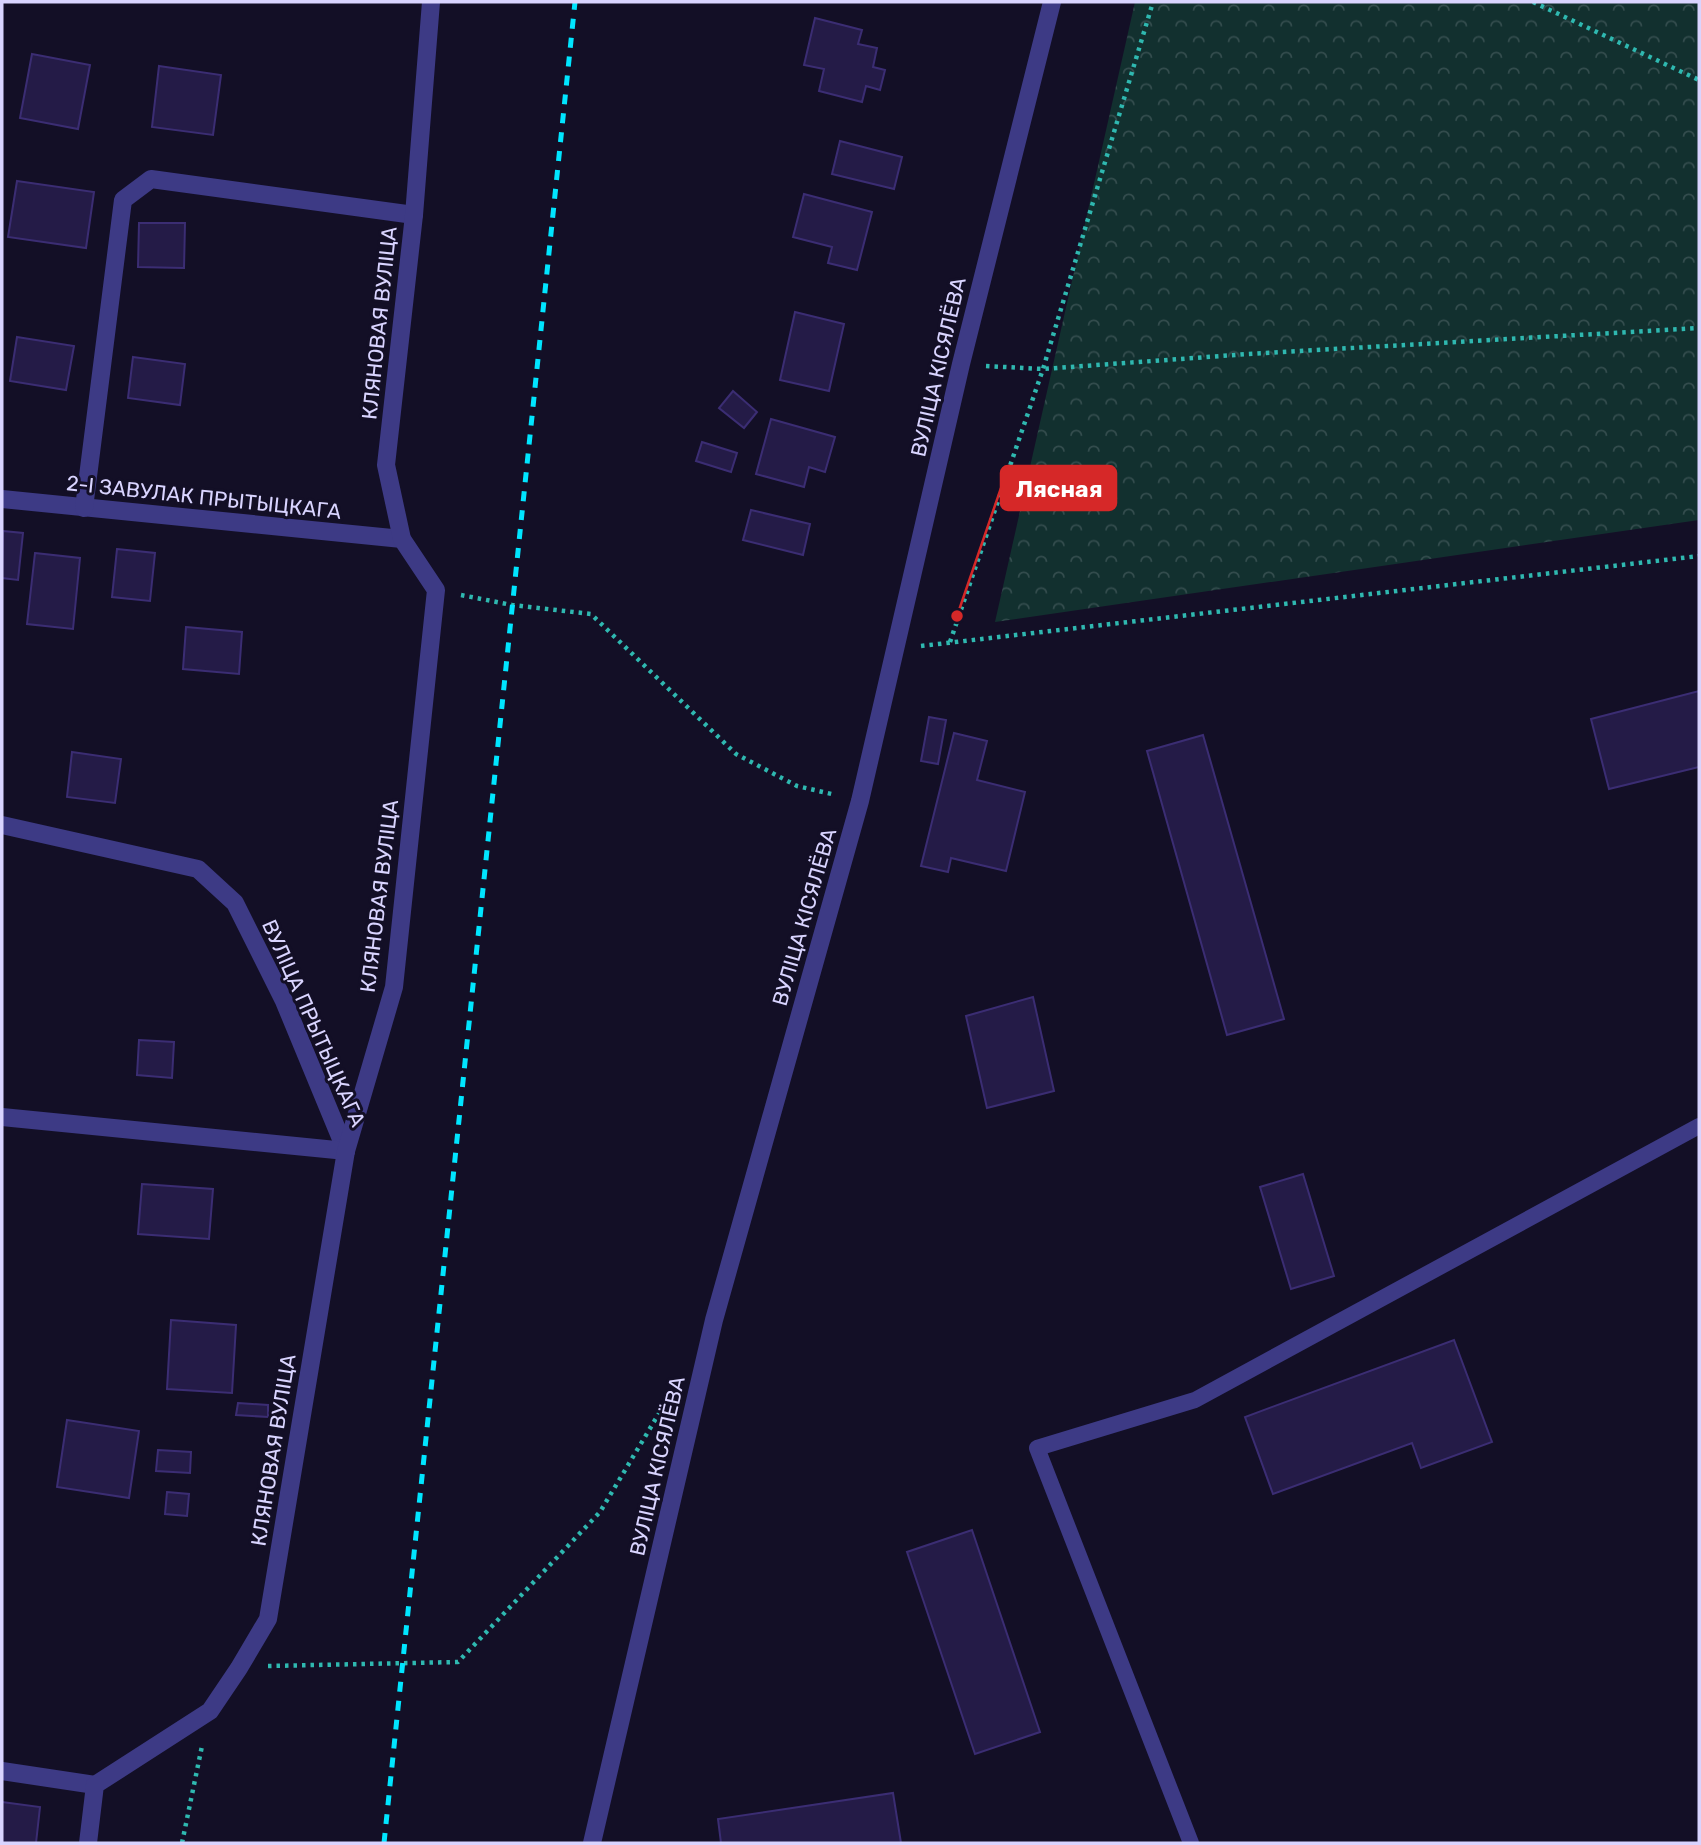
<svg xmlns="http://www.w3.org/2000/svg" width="1701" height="1845" font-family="Rubik,sans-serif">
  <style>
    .forest { fill: url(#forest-crowns) }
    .building { fill: #241b47; stroke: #3b2d73; stroke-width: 2 }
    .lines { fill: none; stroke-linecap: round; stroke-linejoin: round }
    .path { stroke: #2fb8b0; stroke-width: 4.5; stroke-dasharray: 3.5 5; stroke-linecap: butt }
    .service { stroke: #3d3a85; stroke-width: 16 }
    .minor { stroke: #3d3a85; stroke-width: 18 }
    .tertiary { stroke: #3d3a85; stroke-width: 18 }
    .rail { stroke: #00e5ff; stroke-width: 5; stroke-dasharray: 10 9; stroke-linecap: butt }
    .labels { text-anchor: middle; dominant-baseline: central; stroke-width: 6; stroke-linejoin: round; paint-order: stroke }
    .street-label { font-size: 21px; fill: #d9d4ff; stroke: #130f26 }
    .leader { fill: none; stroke: #d62828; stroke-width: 2.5 }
    .callout-dot { fill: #d62828; stroke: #130f26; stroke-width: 2.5 }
    .callout { fill: #d62828; stroke: #d62828; stroke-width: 2.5 }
    .callout-label { font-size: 23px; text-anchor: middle; font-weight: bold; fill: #fff }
  </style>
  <defs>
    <pattern id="forest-crowns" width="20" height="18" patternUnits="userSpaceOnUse" patternTransform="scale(1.75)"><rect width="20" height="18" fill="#12302f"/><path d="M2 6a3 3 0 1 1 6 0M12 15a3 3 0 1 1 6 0" fill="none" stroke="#344d4e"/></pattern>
  </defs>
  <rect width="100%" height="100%" fill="#130f26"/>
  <path class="forest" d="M 1135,2 L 1699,2 L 1699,520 L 995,622 Z"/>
  <g class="building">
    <path d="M 815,18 L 862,30 L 858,44 L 877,48 L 873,67 L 885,70 L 880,90 L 866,86 L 862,102 L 819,91 L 824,69 L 804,65 Z"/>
    <path d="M 32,54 L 90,65 L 78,129 L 20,118 Z"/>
    <path d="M 159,66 L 221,75 L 213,135 L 152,127 Z"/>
    <path d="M 840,141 L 902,157 L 894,189 L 832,174 Z"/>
    <path d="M 17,181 L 94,192 L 86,248 L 8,237 Z"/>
    <path d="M 804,194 L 872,212 L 857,270 L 828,263 L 832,247 L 793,237 Z"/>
    <path d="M 139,223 L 185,223 L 184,268 L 138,267 Z"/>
    <path d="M 795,312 L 844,324 L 829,391 L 780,380 Z"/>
    <path d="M 17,337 L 74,346 L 66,390 L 10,381 Z"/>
    <path d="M 133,357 L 185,364 L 180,405 L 128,398 Z"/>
    <path d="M 733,391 L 757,412 L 744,428 L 719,408 Z"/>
    <path d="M 771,419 L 835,437 L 825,472 L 809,467 L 804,487 L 756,474 Z"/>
    <path d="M 702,442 L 737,453 L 731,472 L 696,461 Z"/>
    <path d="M 751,510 L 810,524 L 803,555 L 743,540 Z"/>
    <path d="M 3,531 L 23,533 L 18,580 L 2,578 Z"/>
    <path d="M 117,549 L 155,553 L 150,601 L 112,597 Z"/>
    <path d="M 35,553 L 80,558 L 73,629 L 27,624 Z"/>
    <path d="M 186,627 L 242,632 L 239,674 L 183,669 Z"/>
    <path d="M 1699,691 L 1699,767 L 1609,789 L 1591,719 Z"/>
    <path d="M 929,717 L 946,720 L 938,764 L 921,761 Z"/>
    <path d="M 954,733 L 987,741 L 977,780 L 1025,792 L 1006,871 L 951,858 L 948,872 L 921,866 Z"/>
    <path d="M 1203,735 L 1284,1019 L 1227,1035 L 1147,751 Z"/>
    <path d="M 72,752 L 121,759 L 115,803 L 67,797 Z"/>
    <path d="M 1033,997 L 1054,1091 L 987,1108 L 966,1016 Z"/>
    <path d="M 139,1040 L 174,1042 L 172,1078 L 137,1075 Z"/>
    <path d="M 1303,1174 L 1334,1276 L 1291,1289 L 1260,1187 Z"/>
    <path d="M 142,1184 L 213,1189 L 209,1239 L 138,1234 Z"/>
    <path d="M 171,1320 L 236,1325 L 232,1393 L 167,1389 Z"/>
    <path d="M 1454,1340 L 1492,1442 L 1421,1468 L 1412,1443 L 1273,1494 L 1245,1417 Z"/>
    <path d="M 238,1403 L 268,1405 L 268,1417 L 236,1415 Z"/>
    <path d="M 67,1420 L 139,1431 L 129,1498 L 57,1487 Z"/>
    <path d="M 158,1450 L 191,1452 L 190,1473 L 156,1471 Z"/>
    <path d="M 167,1492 L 189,1494 L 187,1516 L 165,1514 Z"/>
    <path d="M 972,1530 L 1040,1732 L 975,1754 L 907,1552 Z"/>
    <path d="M 893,1793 L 901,1843 L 721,1843 L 718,1819 Z"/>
    <path d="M 2,1802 L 40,1807 L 36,1843 L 2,1843 Z"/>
  </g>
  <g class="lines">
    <g class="path">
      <path d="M 1533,2 L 1699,80"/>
      <path d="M 986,366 L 1043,369 L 1248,354 L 1699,328"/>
      <path d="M 461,595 L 512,605 L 591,614 L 736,754 L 797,786 L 836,795"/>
      <path d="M 950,642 L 1043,369 L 1153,2"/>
      <path d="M 921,646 L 1699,556"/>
      <path d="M 268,1666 L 458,1662 L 600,1512 L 667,1400"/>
      <path d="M 182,1843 L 202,1746"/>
    </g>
    <path class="service" d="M 1191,1843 L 1037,1448 L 1195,1400 L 1699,1126"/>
    <g class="minor">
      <path d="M 2,499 L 402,539"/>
      <path d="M 84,508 L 123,200 L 151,179 L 414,215"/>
      <path d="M 2,825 L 198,869 L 235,903 L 284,1001 L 346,1151"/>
      <path d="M 2,1117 L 346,1151"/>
      <path d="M 2,1771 L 95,1785"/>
      <path d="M 88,1843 L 95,1785 L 210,1711 L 239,1668 L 268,1619 L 346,1151 L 394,987 L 436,590 L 402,539 L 386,465 L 414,215 L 431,2"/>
    </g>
    <path class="tertiary" d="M 592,1843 L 714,1320 L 860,801 L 961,364 L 1052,2"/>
    <path class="rail" d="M 384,1843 L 575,2"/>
  </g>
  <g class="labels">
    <g class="street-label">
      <text transform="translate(379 323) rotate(-84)">КЛЯНОВАЯ ВУЛІЦА</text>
      <text transform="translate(938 367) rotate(-77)">ВУЛІЦА КІСЯЛЁВА</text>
      <text transform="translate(204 497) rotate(6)">2-І ЗАВУЛАК ПРЫТЫЦКАГА</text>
      <text transform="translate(379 896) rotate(-83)">КЛЯНОВАЯ ВУЛІЦА</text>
      <text transform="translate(804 917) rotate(-74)">ВУЛІЦА КІСЯЛЁВА</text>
      <text transform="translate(314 1023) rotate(66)">ВУЛІЦА ПРЫТЫЦКАГА</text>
      <text transform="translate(273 1450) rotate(-81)">КЛЯНОВАЯ ВУЛІЦА</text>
      <text transform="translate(657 1466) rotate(-77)">ВУЛІЦА КІСЯЛЁВА</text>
    </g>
  </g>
  <path class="leader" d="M957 616L1001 488"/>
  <circle class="callout-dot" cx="957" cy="616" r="7"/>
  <rect class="callout" x="1001" y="466" width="115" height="44" rx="7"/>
  <g class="callout-label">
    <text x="1059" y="497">Лясная</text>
  </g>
  <rect width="1701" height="1845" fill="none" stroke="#d9d4ff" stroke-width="7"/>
</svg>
